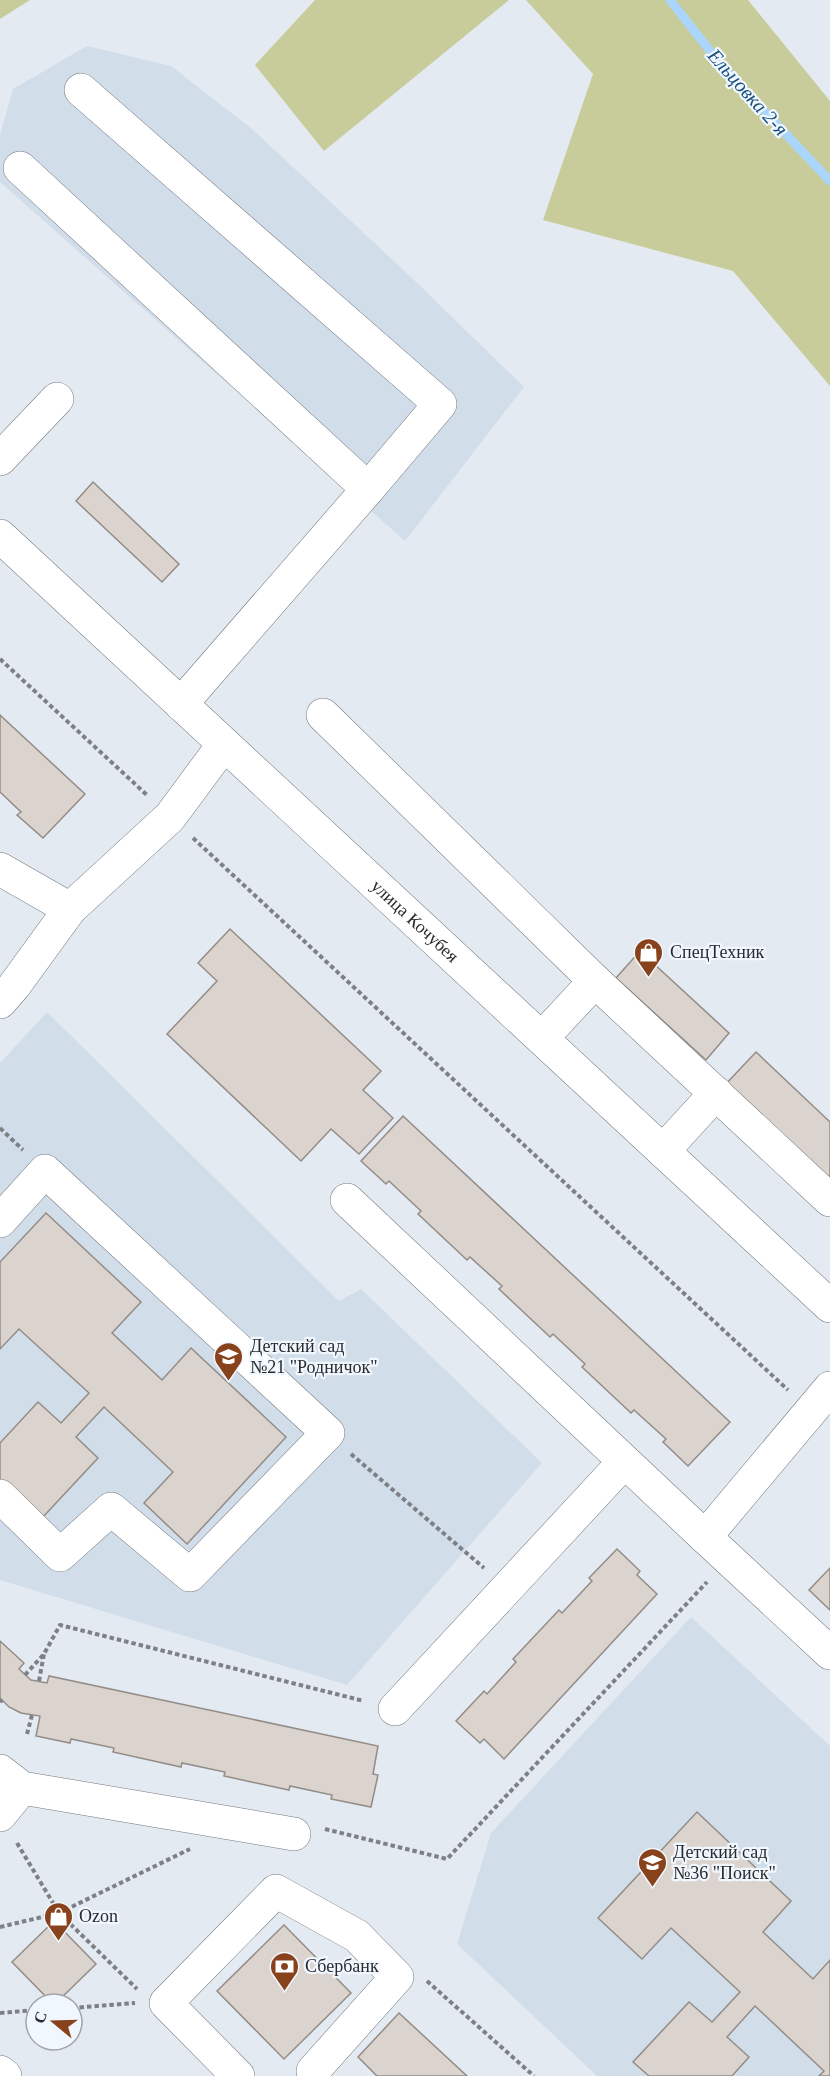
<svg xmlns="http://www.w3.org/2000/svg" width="830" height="2076" font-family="'Times New Roman',serif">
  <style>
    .built { fill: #d1dde9 }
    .green { fill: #c8cc9a }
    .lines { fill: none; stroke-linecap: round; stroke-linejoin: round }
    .stream { stroke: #aad5fd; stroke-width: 9 }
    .building { fill: #dbd3ce; stroke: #938c87; stroke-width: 1.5 }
    .minor-casing { stroke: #73797f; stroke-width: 34 }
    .path { stroke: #7d8185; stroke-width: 4; stroke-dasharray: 4.5 3; stroke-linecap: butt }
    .minor { stroke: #fff; stroke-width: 33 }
    .labels { text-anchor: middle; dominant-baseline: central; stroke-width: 4.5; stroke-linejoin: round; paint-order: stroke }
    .street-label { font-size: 18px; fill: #292b2d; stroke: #f1f7fe }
    .poi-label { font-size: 18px; fill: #292b2d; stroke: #f1f7fe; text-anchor: start }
    .water-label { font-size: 20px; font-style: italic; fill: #164f7d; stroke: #f1f7fe }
  </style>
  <rect width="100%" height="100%" fill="#e4eaf1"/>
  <g class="built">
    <path d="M 87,46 L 171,66 L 252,129 L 412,278 L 524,387 L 405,541 L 0,182 L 0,135 L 13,89 Z"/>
    <path d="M 47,1012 L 339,1301 L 361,1289 L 542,1463 L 347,1685 L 0,1580 L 0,1063 Z"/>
    <path d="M 691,1617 L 830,1746 L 830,2076 L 597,2076 L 457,1944 L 491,1833 Z"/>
  </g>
  <g class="green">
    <path d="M 0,0 L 30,0 L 0,19 Z"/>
    <path d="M 315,0 L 509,0 L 324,151 L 255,65 Z"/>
    <path d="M 526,0 L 748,0 L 830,101 L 830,386 L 733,271 L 543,220 L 593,74 Z"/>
  </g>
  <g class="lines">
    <path class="stream" d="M 670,0 L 722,66 L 830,181"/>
  </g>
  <g class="building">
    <path d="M 93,482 L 179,564 L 162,582 L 76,501 Z"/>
    <path d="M 0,715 L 85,794 L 43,838 L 17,815 L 21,812 L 0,792 Z"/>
    <path d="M 230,929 L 381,1071 L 363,1090 L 393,1118 L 359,1154 L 331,1129 L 301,1161 L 167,1034 L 217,981 L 198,963 Z"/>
    <path d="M 640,951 L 729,1033 L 706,1060 L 616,978 Z"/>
    <path d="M 756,1052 L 830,1122 L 830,1188 L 723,1087 Z"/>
    <path d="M 403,1116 L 730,1422 L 688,1466 L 663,1442 L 666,1439 L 634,1410 L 631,1413 L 582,1367 L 585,1364 L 553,1334 L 550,1337 L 499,1289 L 502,1286 L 470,1257 L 467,1260 L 418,1214 L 421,1211 L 389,1181 L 386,1184 L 361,1161 Z"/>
    <path d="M 46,1213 L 141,1302 L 112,1333 L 162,1380 L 191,1348 L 286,1437 L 187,1544 L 144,1503 L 173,1472 L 104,1407 L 76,1437 L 98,1458 L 42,1518 L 0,1479 L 0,1443 L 38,1402 L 61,1423 L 89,1393 L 19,1329 L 0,1349 L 0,1262 Z"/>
    <path d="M 617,1549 L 640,1571 L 637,1575 L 657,1594 L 504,1759 L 484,1739 L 480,1743 L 456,1721 L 484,1691 L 487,1694 L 516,1662 L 513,1659 L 559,1610 L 562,1613 L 592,1581 L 589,1578 Z"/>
    <path d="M 830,1568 L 830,1610 L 809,1590 Z"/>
    <path d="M 0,1641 L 24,1663 L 19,1669 L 31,1680 L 47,1683 L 49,1676 L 378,1746 L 373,1774 L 378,1775 L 371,1807 L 331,1799 L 332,1795 L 290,1786 L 289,1790 L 224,1776 L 225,1772 L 182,1763 L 181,1767 L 113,1752 L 114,1748 L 71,1739 L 70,1743 L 36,1736 L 40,1716 L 21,1713 L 9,1707 L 0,1698 Z"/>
    <path d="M 697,1812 L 791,1901 L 763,1932 L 813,1979 L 830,1960 L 830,2076 L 819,2076 L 824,2071 L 755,2006 L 727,2037 L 749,2057 L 732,2076 L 649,2076 L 633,2062 L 689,2002 L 712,2022 L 740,1992 L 671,1928 L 642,1959 L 598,1918 Z"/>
    <path d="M 54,1921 L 96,1964 L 55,2004 L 53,2004 L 12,1962 Z"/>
    <path d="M 284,1925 L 351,1993 L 284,2059 L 217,1991 Z"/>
    <path d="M 399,2013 L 467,2076 L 377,2076 L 358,2057 Z"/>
  </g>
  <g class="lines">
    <defs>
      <g id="minor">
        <path d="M 81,90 L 440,404 L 368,489"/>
        <path d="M 20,168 L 368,489 L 181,704"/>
        <path d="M 0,459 L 57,399"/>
        <path id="s1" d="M 0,536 L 830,1306"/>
        <path d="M 323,715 L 595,981 L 542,1038"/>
        <path d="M 0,869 L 70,909 L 170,817 L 224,744"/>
        <path d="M 595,981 L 830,1200"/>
        <path d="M 0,1002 L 14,986 L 70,909"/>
        <path d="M 663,1151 L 716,1093"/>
        <path d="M 347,1200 L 705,1537 L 830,1388"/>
        <path d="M 0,1221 L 45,1171 L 328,1433 L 190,1575 L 111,1509 L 60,1555 L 0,1496"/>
        <path d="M 705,1537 L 830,1653"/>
        <path d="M 395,1709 L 624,1462"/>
        <path d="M 0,1771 L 22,1788 L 294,1834"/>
        <path d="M 0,1815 L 22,1788"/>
        <path d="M 0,2072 L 5,2076"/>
        <path d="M 238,2076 L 166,2003 L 276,1891 L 357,1936 L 397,1977 L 313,2071"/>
      </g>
    </defs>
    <use href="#minor" class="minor-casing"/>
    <g class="path">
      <path d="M 0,659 L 148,796"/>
      <path d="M 193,838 L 788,1390"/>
      <path d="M 0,1128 L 23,1150"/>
      <path d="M 351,1454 L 484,1568"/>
      <path d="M 25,1675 L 44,1654 L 60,1625 L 364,1701"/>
      <path d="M 39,1681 L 44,1654"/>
      <path d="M 0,1702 L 2,1700"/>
      <path d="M 27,1734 L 32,1715"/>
      <path d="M 325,1829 L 447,1859 L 707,1582"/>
      <path d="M 17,1843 L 59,1913 L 137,1989"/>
      <path d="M 0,1927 L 59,1913 L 190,1849"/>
      <path d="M 427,1981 L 534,2076"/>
      <path d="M 72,2008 L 135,2003"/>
      <path d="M 0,2013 L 36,2010"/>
    </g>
    <use href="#minor" class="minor"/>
  </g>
  <defs>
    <symbol id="shop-pin" viewBox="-11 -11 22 30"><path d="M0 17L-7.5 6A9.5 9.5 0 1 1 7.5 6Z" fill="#89431c" stroke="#f1f7fe"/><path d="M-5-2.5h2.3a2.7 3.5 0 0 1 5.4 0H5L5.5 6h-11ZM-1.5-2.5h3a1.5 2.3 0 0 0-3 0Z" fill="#fff"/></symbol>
    <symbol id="school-pin" viewBox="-11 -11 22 30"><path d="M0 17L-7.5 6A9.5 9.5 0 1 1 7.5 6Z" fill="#89431c" stroke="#f1f7fe"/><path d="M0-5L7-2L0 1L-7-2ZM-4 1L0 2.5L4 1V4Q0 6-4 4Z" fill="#fff"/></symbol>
    <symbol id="bank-pin" viewBox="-11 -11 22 30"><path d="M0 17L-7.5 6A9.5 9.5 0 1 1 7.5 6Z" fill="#89431c" stroke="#f1f7fe"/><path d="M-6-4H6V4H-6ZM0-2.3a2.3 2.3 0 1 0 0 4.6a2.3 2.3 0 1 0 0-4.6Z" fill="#fff"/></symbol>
  </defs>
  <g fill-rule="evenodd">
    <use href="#shop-pin" x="632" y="936" width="33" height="45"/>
    <use href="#school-pin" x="212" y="1340" width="33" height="45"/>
    <use href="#school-pin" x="636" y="1846" width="33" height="45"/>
    <use href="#shop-pin" x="42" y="1900" width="33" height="45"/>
    <use href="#bank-pin" x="268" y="1950" width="33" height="45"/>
  </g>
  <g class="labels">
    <g class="street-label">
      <text stroke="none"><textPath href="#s1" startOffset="566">улица Кочубея</textPath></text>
    </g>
    <g class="poi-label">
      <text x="670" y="952">СпецТехник</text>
      <text x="250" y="1346">Детский сад<tspan x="250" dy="21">№21 "Родничок"</tspan></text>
      <text x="673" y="1852">Детский сад<tspan x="673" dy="21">№36 "Поиск"</tspan></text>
      <text x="79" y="1916">Ozon</text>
      <text x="305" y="1966">Сбербанк</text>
    </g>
    <g class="water-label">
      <text transform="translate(748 92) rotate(48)">Ельцовка 2-я</text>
    </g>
  </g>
  <g transform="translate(54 2022) rotate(289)"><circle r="28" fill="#f1f7fe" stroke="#a1a5aa" stroke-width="1.5"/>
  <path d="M0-4.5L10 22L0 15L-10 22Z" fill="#89431c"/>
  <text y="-9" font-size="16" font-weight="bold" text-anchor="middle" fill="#292b2d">С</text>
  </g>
</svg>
